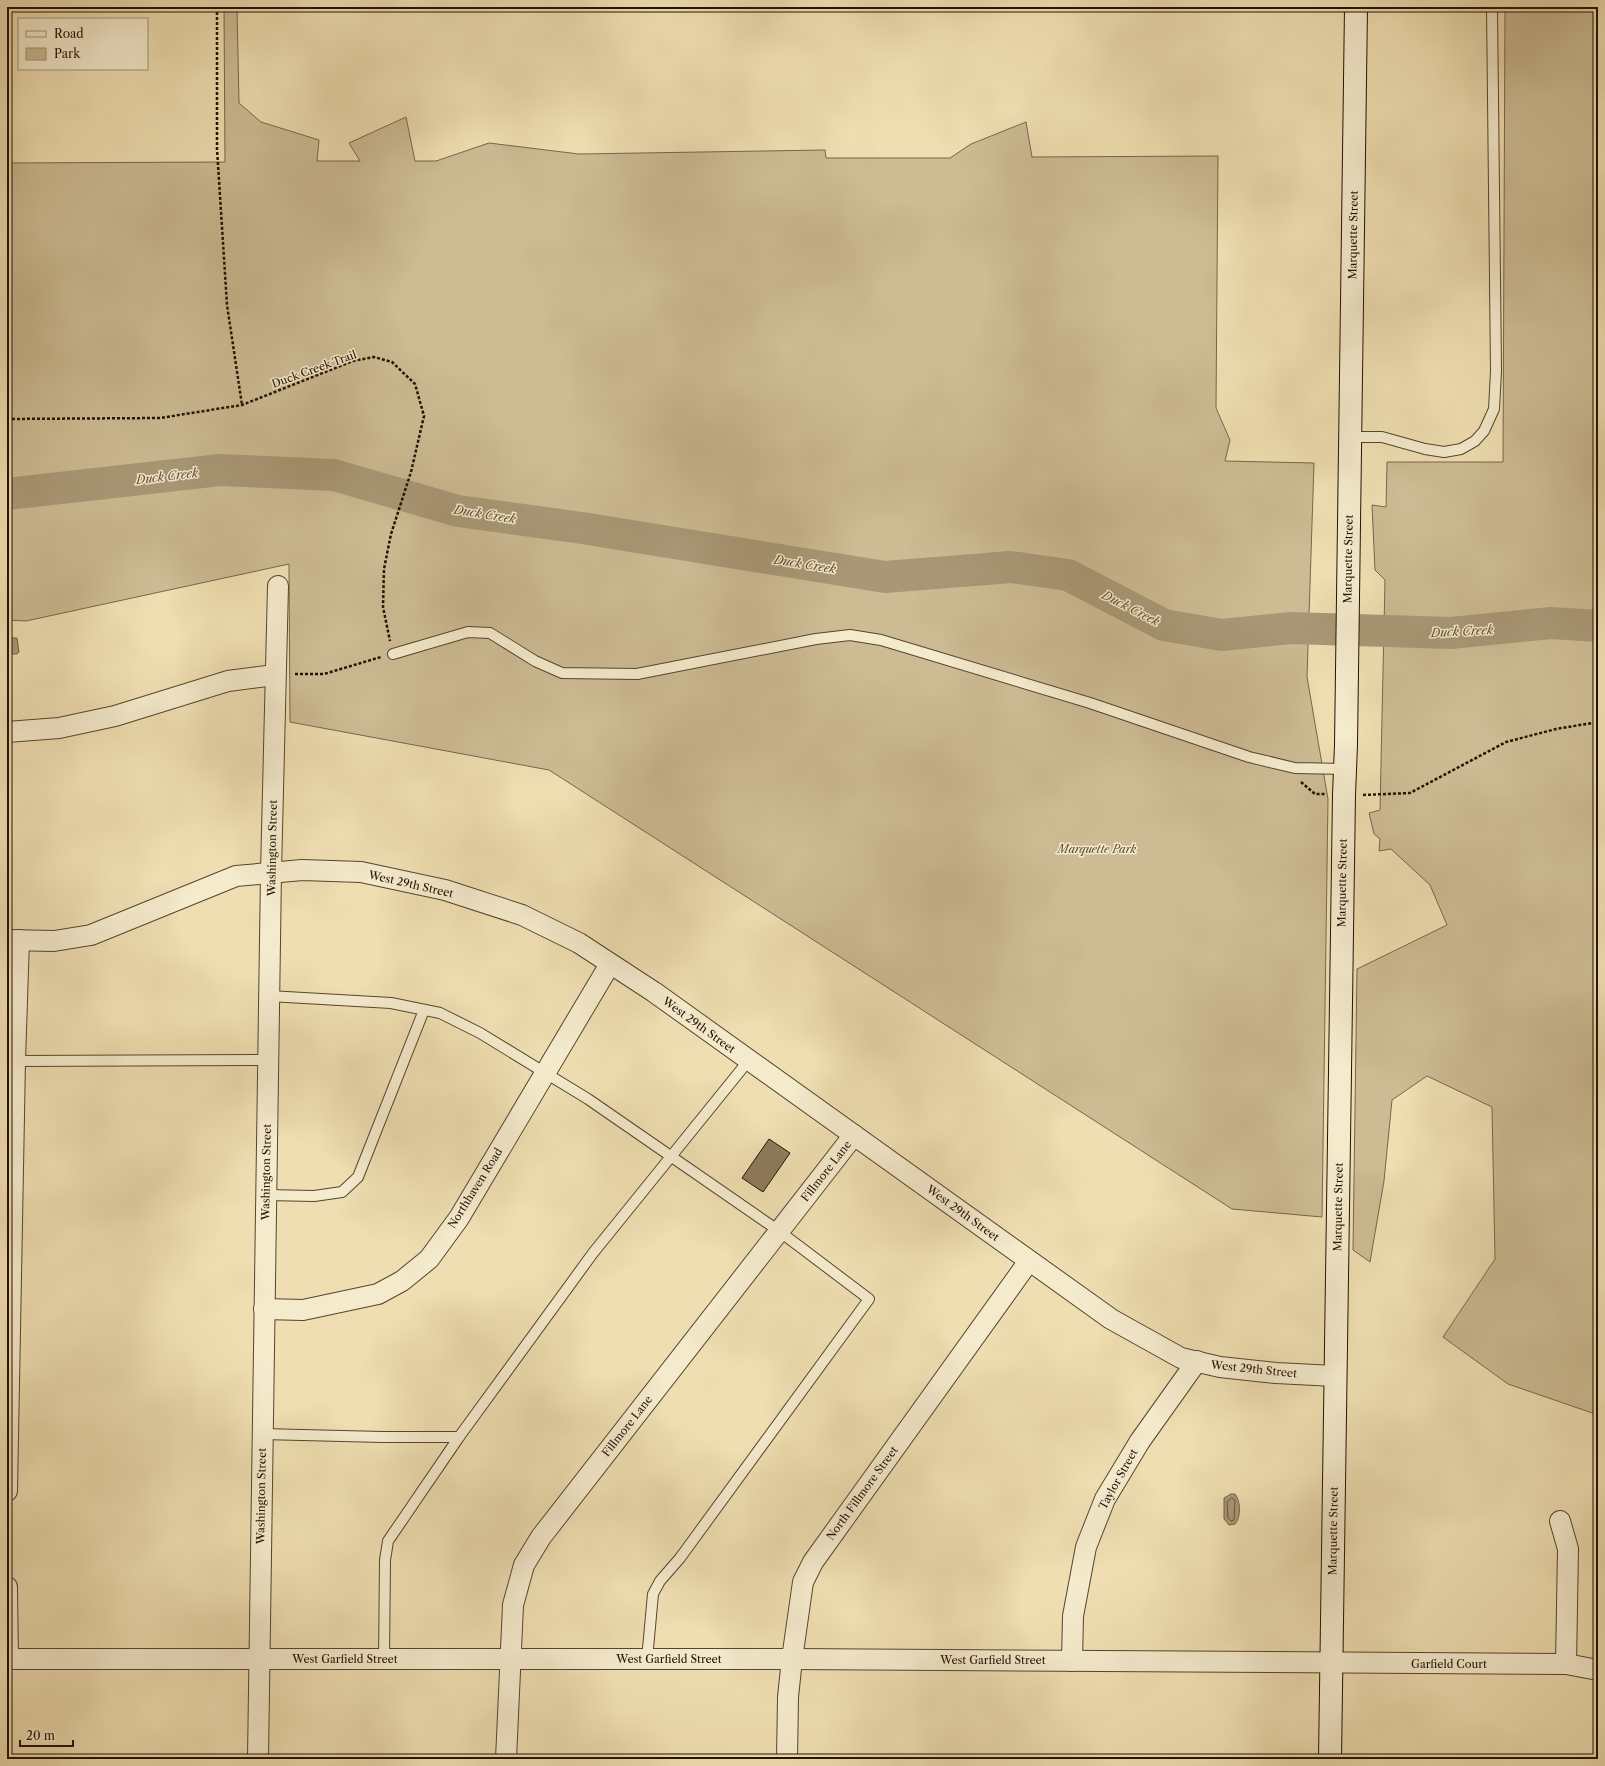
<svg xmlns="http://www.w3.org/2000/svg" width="1605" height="1766" font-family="'Libre Caslon Text',serif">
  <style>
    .green { fill: #ccbb93; stroke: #78664a }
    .water { fill: #a99876; stroke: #746248 }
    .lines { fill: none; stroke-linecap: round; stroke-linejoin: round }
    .shore { stroke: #66543c; stroke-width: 1 }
    .river { stroke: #a99876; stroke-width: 32 }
    .building { fill: #8d7c5d; stroke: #241102 }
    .lane-casing { stroke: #56442e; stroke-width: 12 }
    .street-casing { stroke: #56442e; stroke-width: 22 }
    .secondary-casing { stroke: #241102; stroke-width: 24 }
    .path { stroke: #241102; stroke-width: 2.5; stroke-dasharray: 3 2; stroke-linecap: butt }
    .lane { stroke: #f4eacc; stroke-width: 10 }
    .street { stroke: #f4eacc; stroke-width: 20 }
    .secondary { stroke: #f4eacc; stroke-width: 22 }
    .labels { text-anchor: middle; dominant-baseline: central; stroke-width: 3; stroke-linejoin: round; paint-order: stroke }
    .street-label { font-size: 11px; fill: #241102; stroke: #f4eacc }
    .park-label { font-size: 11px; font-style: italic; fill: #5f4c35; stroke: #f4eacc }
    .water-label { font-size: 12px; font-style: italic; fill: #604e36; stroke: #f4eacc }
  </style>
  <rect width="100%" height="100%" fill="#eedeb1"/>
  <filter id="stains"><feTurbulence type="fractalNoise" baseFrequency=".005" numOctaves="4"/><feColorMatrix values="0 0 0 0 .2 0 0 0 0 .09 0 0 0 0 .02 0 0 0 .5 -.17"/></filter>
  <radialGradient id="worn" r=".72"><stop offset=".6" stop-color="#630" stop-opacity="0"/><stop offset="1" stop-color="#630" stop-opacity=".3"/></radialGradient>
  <g class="green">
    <path d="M 224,7 L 237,7 L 239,103 L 261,122 L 319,140 L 317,161 L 360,161 L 349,143 L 406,117 L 415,161 L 436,161 L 489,143 L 579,154 L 825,150 L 826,158 L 950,158 L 971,144 L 1026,122 L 1032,157 L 1218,156 L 1216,408 L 1230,440 L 1225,461 L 1314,463 L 1307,677 L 1328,799 L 1322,1217 L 1232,1209 L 549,770 L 290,722 L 289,564 L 26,621 L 7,620 L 7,163 L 225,162 Z"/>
    <path d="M 1505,7 L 1598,7 L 1598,1415 L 1508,1384 L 1443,1337 L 1495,1259 L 1492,1107 L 1427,1076 L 1392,1100 L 1384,1181 L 1370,1262 L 1353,1250 L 1357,969 L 1447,925 L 1430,885 L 1391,849 L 1379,851 L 1380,839 L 1374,834 L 1369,813 L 1380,810 L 1385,580 L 1375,570 L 1372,505 L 1386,507 L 1387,462 L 1503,462 Z"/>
  </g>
  <g class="water">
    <path d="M 7,638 L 17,638 L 19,652 L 17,654 L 7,654 Z"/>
    <path d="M 1231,1494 L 1235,1494 C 1241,1501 1241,1518 1235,1524 L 1229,1525 L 1224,1519 L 1224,1498 Z"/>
  </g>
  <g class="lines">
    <path class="shore" d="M 1232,1498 L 1235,1500 L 1234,1520 L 1231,1521 L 1228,1518 L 1227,1502 Z"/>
    <path class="river" d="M 7,494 L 220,470 L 334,475 L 458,511 L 582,528 L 885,577 L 1011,567 L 1068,575 L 1164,625 L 1222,635 L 1291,628 L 1451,633 L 1551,623 L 1598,626"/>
  </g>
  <path class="building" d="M 769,1139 L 790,1153 L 763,1192 L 742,1178 Z"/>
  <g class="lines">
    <defs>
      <g id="lane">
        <path d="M 1351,437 L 1382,437 L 1425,449 L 1444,452 L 1461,449 L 1475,441 L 1484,431 L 1494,409 L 1496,371 L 1492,7"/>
        <path d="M 393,654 L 468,632 L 490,633 L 535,661 L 562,673 L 637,674 L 816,639 L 850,635 L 881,640 L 1090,703 L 1249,757 L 1295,768 L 1345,769"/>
        <path d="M 269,996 L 391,1003 L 440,1013 L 480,1033 L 588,1099 L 779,1231 L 869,1299 L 680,1558 L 660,1581 L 653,1594 L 647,1659"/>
        <path d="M 15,1061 L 268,1060"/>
        <path d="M 266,1195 L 314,1196 L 342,1192 L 358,1177 L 424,1010"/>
        <path d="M 262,1434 L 382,1437 L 459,1437 L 593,1253 L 749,1060"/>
        <path d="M 384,1659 L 385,1560 L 388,1541 L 459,1437"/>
      </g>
      <g id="street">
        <path d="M 7,732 L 59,728 L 115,716 L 228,681 L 275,675"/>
        <path d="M 7,940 L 54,941 L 91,935 L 236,876 L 302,870 L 361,872 L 445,890 L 522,915 L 579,943 L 654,992 L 1111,1319 L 1181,1358 L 1220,1367 L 1276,1373 L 1335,1376"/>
        <path d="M 264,1309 L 303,1310 L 378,1294 L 402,1281 L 429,1259 L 459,1218 L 610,964"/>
        <path d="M 7,1491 L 15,1061 L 19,940"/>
        <path d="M 1560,1521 L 1568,1549 L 1566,1664"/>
        <path d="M 7,1587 L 8,1659"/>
        <path d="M 7,1659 L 792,1659 L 1566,1664 L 1598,1670"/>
        <path d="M 1072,1661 L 1073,1616 L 1086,1547 L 1105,1499 L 1140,1441 L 1197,1361"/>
        <path d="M 258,1759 L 271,872 L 278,586"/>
        <path d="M 506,1759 L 513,1605 L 524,1565 L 541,1537 L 854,1135"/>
        <path d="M 787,1759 L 788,1697 L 792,1659 L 803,1582 L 813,1562 L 1029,1261"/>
      </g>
      <path id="secondary" d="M 1330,1759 L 1344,795 L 1346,745 L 1356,7"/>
    </defs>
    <use href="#lane" class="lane-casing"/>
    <use href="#street" class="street-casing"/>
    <use href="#secondary" class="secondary-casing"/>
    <g class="path">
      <path d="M 217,7 L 217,149 L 227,305 L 242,405"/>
      <path d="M 7,419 L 160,418 L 242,405 L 353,361 L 374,357 L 392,362 L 415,384 L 424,416 L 411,472 L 391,534 L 384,569 L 383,607 L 390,641"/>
      <path d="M 295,674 L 324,674 L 381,657"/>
      <path d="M 1301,782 L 1315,794 L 1326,794"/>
      <path d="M 1363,795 L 1410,793 L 1506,742 L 1556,729 L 1598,722"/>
    </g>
    <use href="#lane" class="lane"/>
    <use href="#street" class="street"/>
    <use href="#secondary" class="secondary"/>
  </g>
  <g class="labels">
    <g class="street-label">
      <text transform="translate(1353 235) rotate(-89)">Marquette Street</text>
      <text transform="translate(314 369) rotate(-20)">Duck Creek Trail</text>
      <text transform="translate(1348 559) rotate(-89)">Marquette Street</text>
      <text transform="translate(272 848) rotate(-89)">Washington Street</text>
      <text transform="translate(1342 883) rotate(-89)">Marquette Street</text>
      <text transform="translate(411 884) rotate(13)">West 29th Street</text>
      <text transform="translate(699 1025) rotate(36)">West 29th Street</text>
      <text transform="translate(826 1171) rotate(-52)">Fillmore Lane</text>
      <text transform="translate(266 1172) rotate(-89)">Washington Street</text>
      <text transform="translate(475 1188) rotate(-58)">Northhaven Road</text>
      <text transform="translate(1338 1207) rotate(-89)">Marquette Street</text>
      <text transform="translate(963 1213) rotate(36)">West 29th Street</text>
      <text transform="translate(1254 1369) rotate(6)">West 29th Street</text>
      <text transform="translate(627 1426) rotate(-52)">Fillmore Lane</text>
      <text transform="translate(1118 1479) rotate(-61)">Taylor Street</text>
      <text transform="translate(862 1493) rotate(-54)">North Fillmore Street</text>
      <text transform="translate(261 1496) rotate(-89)">Washington Street</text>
      <text transform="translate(1333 1531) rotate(-89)">Marquette Street</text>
      <text x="345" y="1659">West Garfield Street</text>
      <text x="669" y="1659">West Garfield Street</text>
      <text x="993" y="1660">West Garfield Street</text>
      <text x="1449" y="1664">Garfield Court</text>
    </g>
    <g class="park-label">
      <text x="1097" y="849">Marquette Park</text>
    </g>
    <g class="water-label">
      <text transform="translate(167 476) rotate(-7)">Duck Creek</text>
      <text transform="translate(485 514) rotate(9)">Duck Creek</text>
      <text transform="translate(805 564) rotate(9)">Duck Creek</text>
      <text transform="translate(1131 608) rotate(27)">Duck Creek</text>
      <text transform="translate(1462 631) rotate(-3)">Duck Creek</text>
    </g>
  </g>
  <rect width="1605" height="1766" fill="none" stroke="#eedeb1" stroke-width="24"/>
  <rect x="8" y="8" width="1589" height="1750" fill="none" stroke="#241102" stroke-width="2"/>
  <rect x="12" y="12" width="1581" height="1742" fill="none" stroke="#241102"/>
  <rect x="18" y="18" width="130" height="52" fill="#f4eacc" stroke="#a1937b"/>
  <rect x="26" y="31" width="20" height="6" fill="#f4eacc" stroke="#a1937b"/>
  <text x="54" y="38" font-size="12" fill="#241102">Road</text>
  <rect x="26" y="48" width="20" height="12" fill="#ccbb93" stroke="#a1937b"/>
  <text x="54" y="58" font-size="12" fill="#241102">Park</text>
  <path d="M20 1740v6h53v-6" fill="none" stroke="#241102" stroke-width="2"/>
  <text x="26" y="1740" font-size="12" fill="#241102" stroke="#f4eacc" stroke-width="3" paint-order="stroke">20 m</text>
  <rect width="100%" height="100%" filter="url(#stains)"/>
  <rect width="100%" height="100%" fill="url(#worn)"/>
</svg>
